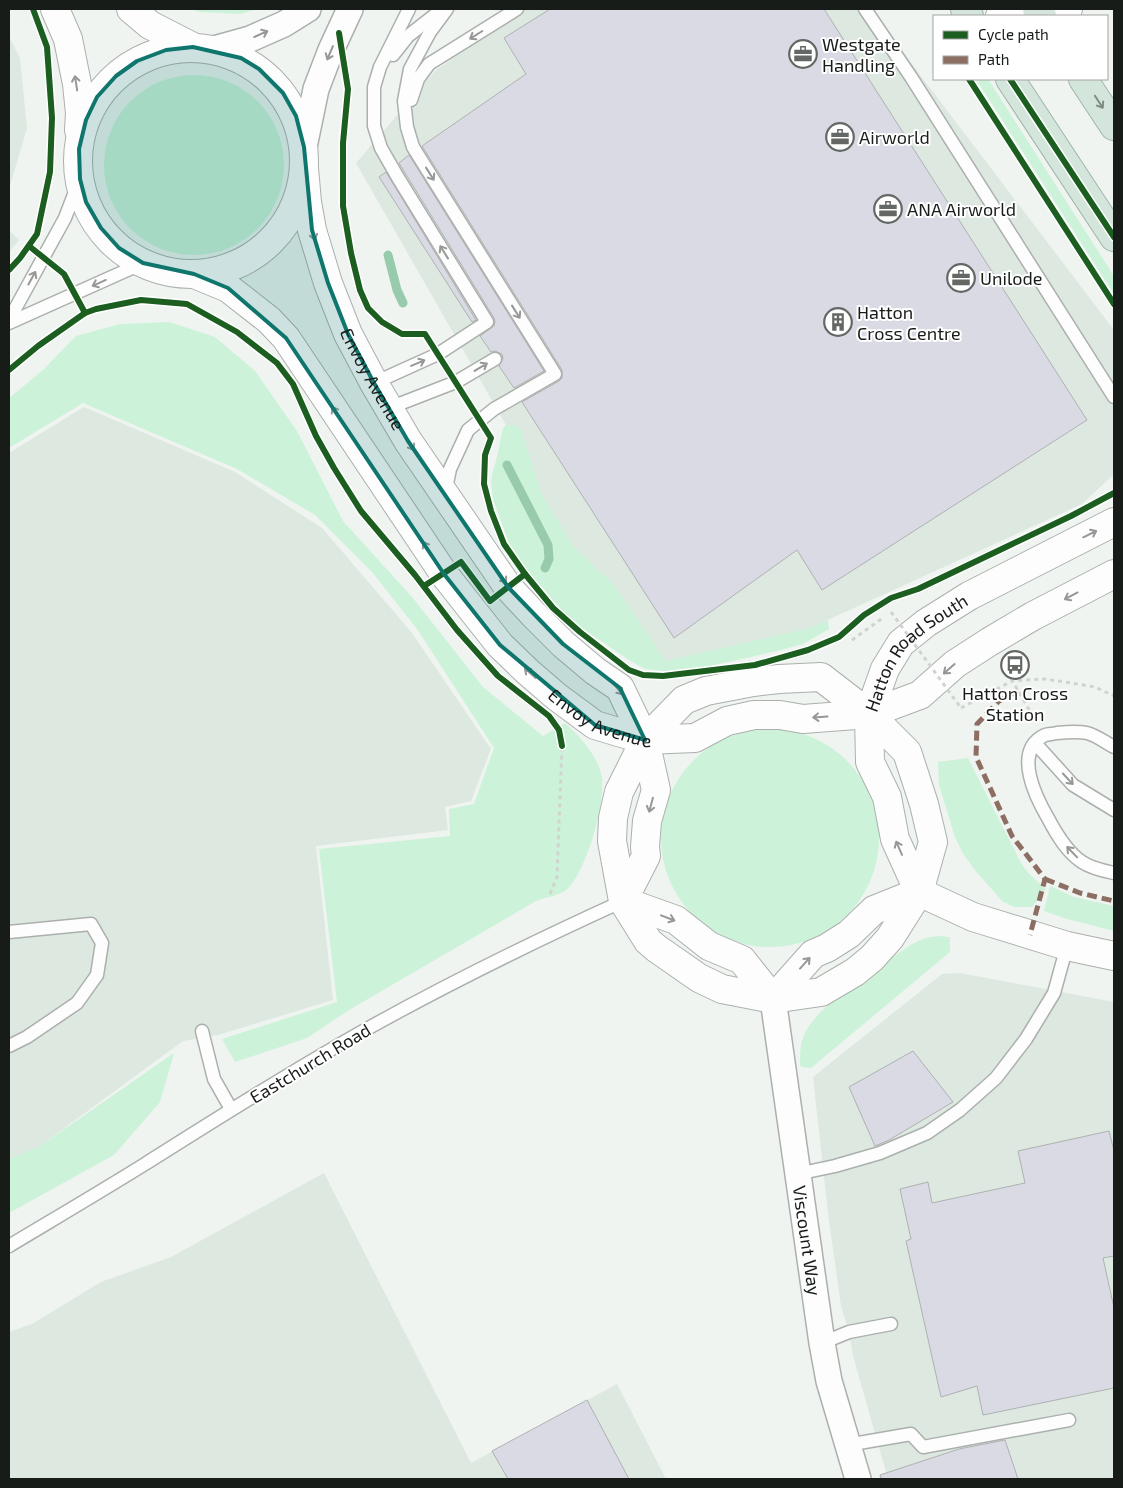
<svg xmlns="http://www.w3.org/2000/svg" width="1123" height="1488" font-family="'Exo 2',sans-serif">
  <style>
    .built { fill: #dce8e0 }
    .green { fill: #ccf2da }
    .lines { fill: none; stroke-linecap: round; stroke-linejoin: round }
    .stream { stroke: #98cbac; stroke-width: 9 }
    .building { fill: #dadae5; stroke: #afb1b1 }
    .lane-casing { stroke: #acb0ad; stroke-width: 15 }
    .street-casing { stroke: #acb0ad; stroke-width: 28 }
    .secondary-casing { stroke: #acb0ad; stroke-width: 30 }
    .highway-casing { stroke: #a0b5a9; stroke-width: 30 }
    .path { stroke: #d1d3d1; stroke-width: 3; stroke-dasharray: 4 4; stroke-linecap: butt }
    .lane { stroke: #fdfdfd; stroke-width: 12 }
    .street { stroke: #fdfdfd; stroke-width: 25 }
    .secondary { stroke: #fdfdfd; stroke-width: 28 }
    .highway { stroke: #d4e6dc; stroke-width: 28 }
    .path-bridge { stroke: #d1d3d1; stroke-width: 3; stroke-dasharray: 4 4; stroke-linecap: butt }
    .quiet { stroke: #8d6e63; stroke-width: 5; stroke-dasharray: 10 5; stroke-linecap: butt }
    .cycleway-casing { stroke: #fff; stroke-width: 9 }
    .cycleway { stroke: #1b5e20; stroke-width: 6 }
    .oneway { stroke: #969896 }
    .oneway2 { stroke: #7f8b84 }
    .marked { fill: #0f766e; fill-opacity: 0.2; stroke: #0f766e; stroke-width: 4; stroke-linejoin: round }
    .labels { text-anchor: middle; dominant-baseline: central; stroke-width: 4; stroke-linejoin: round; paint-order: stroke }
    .poi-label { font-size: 18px; fill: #181c19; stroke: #fff; text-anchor: start }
    .street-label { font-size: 18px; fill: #181c19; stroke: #fff }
  </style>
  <rect width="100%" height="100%" fill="#eff4f0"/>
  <g class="built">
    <path d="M 522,9 L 870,9 L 1114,330 L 1114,474 L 1082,504 L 810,628 L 666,662 L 614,585 L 573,547 L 542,495 L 522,433 L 516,425 L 506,425 L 356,163 L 435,71 Z"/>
    <path d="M 9,36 L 20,59 L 27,128 L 9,189 Z"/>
    <path d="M 9,230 L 19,240 L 9,252 Z"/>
    <path d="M 84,407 L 235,472 L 322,528 L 412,633 L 491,749 L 471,801 L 445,807 L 448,830 L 316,846 L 333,1000 L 218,1035 L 183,1041 L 40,1146 L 9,1159 L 9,453 Z"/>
    <path d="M 960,973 L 1114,1002 L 1114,1479 L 888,1479 L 853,1356 L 849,1332 L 841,1306 L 828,1213 L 813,1077 L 942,974 Z"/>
    <path d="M 324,1173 L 471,1463 L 617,1384 L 666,1479 L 9,1479 L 9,1332 L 32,1324 L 101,1282 L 171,1257 Z"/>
  </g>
  <g class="green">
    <path d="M 192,9 L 257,9 L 240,14 L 199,12 Z"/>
    <circle cx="194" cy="165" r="90"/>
    <path d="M 976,79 L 988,79 L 1114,276 L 1114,294 Z"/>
    <path d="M 169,322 L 215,337 L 255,371 L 297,431 L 343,521 L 412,597 L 483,687 L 543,736 L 565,723 C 580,737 595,752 601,773 C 608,797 586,875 565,891 C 559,895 544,898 536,901 L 349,1010 L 307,1038 L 235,1062 L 222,1039 L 337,1002 L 319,849 L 450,836 L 449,809 L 474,804 L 494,748 L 417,629 L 372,572 L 315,515 L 237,469 L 83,403 L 9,448 L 9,398 L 43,370 L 76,336 L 120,324 Z"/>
    <path d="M 506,425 L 516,425 L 522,433 L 542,495 L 573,546 L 614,585 L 666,661 L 810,628 L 828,620 L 829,629 L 803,644 L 777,651 L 710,666 L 664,671 L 645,669 L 629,660 L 570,620 L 512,552 L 493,499 L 491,483 L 493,470 L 496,461 L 503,428 Z"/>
    <circle cx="770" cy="838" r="109"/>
    <path d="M 968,758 L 1021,863 L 1029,874 L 1046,889 L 1032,907 L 1014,907 L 1002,901 L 974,869 L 962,852 L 955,837 L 939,785 L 938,762 Z"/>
    <path d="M 1050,886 L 1074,897 L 1114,906 L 1114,931 L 1067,919 L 1044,911 Z"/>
    <path d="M 937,936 L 950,937 L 950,952 L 811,1068 L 801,1067 L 800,1064 C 800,1056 800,1046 803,1038 C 812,1007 885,963 912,944 L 925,938 Z"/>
    <path d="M 174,1053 L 160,1102 L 114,1155 L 9,1213 L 9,1159 L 40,1146 Z"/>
  </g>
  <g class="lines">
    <g class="stream">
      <path d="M 388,255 L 397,290 L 403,303"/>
      <path d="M 507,465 L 548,545 L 549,559 L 545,568"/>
    </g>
  </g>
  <g class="building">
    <path d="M 550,9 L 824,9 L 1087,420 L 822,590 L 797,550 L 674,638 L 522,402 L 559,381 L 562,378 L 562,370 L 422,146 L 526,74 L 504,38 Z"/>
    <path d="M 409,155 L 544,371 L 514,388 L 499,366 L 503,359 L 502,354 L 495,351 L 491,352 L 480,336 L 494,326 L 495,322 L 494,318 L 399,163 Z"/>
    <path d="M 386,172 L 476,320 L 472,322 L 379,177 Z"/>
    <path d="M 913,1051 L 953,1102 L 889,1140 L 875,1146 L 849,1087 Z"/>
    <path d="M 1109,1131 L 1114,1151 L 1114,1256 L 1103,1258 L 1114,1308 L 1114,1388 L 983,1415 L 977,1386 L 941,1397 L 906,1241 L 911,1239 L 900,1189 L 928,1182 L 932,1203 L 1025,1183 L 1018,1151 Z"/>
    <path d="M 587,1400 L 629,1479 L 508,1479 L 492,1451 Z"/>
    <path d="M 1005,1440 L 1018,1479 L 881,1479 L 880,1475 L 959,1449 Z"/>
  </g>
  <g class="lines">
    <defs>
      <g id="lane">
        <path d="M 865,9 L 911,77 L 1114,397"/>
        <path d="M 393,55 L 408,36 L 440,11"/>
        <path d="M 411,100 L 418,79 L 429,64 L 517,9"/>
        <path d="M 9,320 L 65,218 L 80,179"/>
        <path d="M 9,323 L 143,263"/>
        <path d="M 374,383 L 438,354 L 487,322 L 397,176 L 381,148 L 374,126 L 374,87 L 380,67 L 409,9"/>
        <path d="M 389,408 L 456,382 L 495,359"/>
        <path d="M 445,493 L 450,469 L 468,430 L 494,409 L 555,374 L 413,147 L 407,127 L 404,101 L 410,69 L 430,32 L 447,9"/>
        <path d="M 1035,743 L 1073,785 L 1114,810"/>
        <path d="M 1114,747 C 1106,743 1096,735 1087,733 C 1077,731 1067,732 1057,733 C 1053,734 1048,734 1045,735 C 1012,751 1036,798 1049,820 C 1057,835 1067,852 1082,862 C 1091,868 1104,871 1114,873"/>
        <path d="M 9,932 L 91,924 L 102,943 L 97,975 L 77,1003 L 27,1037 L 9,1046"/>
        <path d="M 202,1031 L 214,1079 L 231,1109"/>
        <path d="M 797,1174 L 835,1166 L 880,1153 L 927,1133 L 960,1110 L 996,1078 L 1026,1039 L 1054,993 L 1067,946"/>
        <path d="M 9,1246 C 54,1219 100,1192 145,1164 C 218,1118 290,1072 365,1030 C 449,983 535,941 623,901"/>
        <path d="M 822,1343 L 849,1332 L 891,1324"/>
        <path d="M 847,1445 L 911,1434 L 923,1447 L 1069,1420"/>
      </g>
      <g id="street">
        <path d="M 214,49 L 250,39 L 284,24 L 308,9"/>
        <path d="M 304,147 L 316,89 L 331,50 L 350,9"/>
        <path id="s1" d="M 773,999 L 822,1343 L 829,1381 L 858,1479"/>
      </g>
      <g id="secondary">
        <path d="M 55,9 L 68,39 L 77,84 L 80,113 L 79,130"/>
        <path d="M 131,9 L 150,25 L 193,47"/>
        <path d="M 1000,16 L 1012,9"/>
        <path d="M 1057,16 L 1068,9"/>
        <circle cx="191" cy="161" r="113"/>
        <path id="s2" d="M 304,168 L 307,202 L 312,230 L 328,283 L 348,334 L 374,383 L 408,441 L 508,587 L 534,615 L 563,644 L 595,671 L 620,688 L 645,740 L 656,790 L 647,821 L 645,847 L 646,856 L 623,901"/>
        <path id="s3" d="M 194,274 L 228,288 L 269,320 L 286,338 L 444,574 L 500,645 L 528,672 L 557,697 L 595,725 L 645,740 L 695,738 L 727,721 L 754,715 L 780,715 L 803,719 L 869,714 L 920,695 L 955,664 L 989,642 L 1033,616 L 1114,574"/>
        <path d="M 821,677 L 869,714 L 907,752 L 924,804 L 933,842 L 919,892 L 890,938 L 872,958 L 855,972 L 821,992 L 773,999 L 722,989 L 699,978 L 656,948 L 648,941 L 623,901 L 612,841 L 613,818 L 619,792 L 645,740 L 684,700 L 706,691 L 753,682 L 779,679 Z"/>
        <path id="s4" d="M 919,892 L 895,839 L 887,797 L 870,762 L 869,714 L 885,669 L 901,643 L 926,623 L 969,596 L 1114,522"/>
        <path d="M 919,892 L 973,917 L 1067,946 L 1114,956"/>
        <path d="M 623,901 L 676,920 L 709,946 L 742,960 L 773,999"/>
        <path d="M 773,999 L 813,954 L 827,948 L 849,934 L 874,910 L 919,892"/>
      </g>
      <g id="highway">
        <path d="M 965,9 L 969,16"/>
        <path d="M 1037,9 L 1042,16"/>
        <path d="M 1010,79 L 1114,237"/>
        <path d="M 1083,79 L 1114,126"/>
      </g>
    </defs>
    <use href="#lane" class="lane-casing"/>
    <use href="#street" class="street-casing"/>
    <use href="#secondary" class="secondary-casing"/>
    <use href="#highway" class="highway-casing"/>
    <g class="path">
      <path d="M 852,640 L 884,617"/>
      <path d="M 1003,665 L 1034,718"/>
      <path d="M 961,708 L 1012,681 L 1044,679 L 1065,682 L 1095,687 L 1114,696"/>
      <path d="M 550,894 L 557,877 L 562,746"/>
    </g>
    <use href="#lane" class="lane"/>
    <use href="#street" class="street"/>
    <use href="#secondary" class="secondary"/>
    <use href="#highway" class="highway"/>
    <path class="path-bridge" d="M 891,612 L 961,708"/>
    <g class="quiet">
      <path d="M 1018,691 L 999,701 L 977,724 L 976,757 L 1012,836 L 1045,879 L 1030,935"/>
      <path d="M 1045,879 L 1080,893 L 1114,901"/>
    </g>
    <defs>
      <g id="cycleway">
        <path d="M 339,33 L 348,89 L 343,143 L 343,206 L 351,253 L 360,290 L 368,308 L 382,322 L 402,334 L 425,334 L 491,438 L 485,455 L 484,484 L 491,511 L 504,544 L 525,574 L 553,608 L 580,632 L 629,670 L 643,675 L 663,676 L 755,665 L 808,650 L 839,637 L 864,615 L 891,598 L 918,589 L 1006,547 L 1071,516 L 1114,493"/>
        <path d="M 969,79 L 1114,304"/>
        <path d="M 1010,79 L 1114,237"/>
        <path d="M 29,246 L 64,274 L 85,313"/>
        <path d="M 9,270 L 20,258 L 37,234 L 50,172 L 52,118 L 47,47 L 33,9"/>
        <path d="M 9,370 L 38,346 L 85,313 L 96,309 L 141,300 L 187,304 L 237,332 L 277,363 L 293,384 L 316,436 L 334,468 L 361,511 L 415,575 L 457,630 L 498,676 L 549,716 L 559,730 L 562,746"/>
        <path d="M 424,586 L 461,562 L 490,601 L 525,574"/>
      </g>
    </defs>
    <use href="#cycleway" class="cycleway-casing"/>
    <use href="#cycleway" class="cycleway"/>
  </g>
  <defs><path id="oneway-shaft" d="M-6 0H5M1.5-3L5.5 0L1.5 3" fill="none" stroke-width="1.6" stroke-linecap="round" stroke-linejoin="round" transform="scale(1.25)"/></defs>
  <g class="oneway">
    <use href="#oneway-shaft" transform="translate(261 34) rotate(-24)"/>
    <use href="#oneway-shaft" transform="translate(476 35) rotate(148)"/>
    <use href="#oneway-shaft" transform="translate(330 53) rotate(113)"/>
    <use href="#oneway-shaft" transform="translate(76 83) rotate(-99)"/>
    <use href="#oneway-shaft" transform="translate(430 174) rotate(58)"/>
    <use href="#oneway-shaft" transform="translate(313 233) rotate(75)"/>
    <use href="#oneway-shaft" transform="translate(444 252) rotate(-122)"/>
    <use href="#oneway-shaft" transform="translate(32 278) rotate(-61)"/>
    <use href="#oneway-shaft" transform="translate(99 283) rotate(156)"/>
    <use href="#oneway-shaft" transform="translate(516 312) rotate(58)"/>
    <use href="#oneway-shaft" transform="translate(418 363) rotate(-23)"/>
    <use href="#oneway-shaft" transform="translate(481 367) rotate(-31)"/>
    <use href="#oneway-shaft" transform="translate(336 413) rotate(-123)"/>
    <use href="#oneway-shaft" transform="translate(410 444) rotate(57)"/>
    <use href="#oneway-shaft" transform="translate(1090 534) rotate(-26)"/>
    <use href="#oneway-shaft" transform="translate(427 548) rotate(-124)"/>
    <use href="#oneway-shaft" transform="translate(502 577) rotate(55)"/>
    <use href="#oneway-shaft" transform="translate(1071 596) rotate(152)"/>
    <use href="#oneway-shaft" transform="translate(949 669) rotate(139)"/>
    <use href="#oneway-shaft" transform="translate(530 673) rotate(-138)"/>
    <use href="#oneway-shaft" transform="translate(618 689) rotate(50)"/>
    <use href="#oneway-shaft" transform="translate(820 717) rotate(176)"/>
    <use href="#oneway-shaft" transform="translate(1068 779) rotate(47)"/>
    <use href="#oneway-shaft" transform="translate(651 805) rotate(105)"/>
    <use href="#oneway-shaft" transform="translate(899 848) rotate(-114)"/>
    <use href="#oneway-shaft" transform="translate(1072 852) rotate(-134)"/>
    <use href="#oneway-shaft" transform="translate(668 918) rotate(21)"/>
    <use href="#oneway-shaft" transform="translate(805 963) rotate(-48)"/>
  </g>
  <use class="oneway2" href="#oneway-shaft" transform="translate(1099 102) rotate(57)"/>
  <path class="marked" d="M 193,47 L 241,58 L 259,69 L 283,93 L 296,116 L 304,147 L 312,230 L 328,283 L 348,334 L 374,383 L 408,441 L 508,587 L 563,644 L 620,688 L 645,740 L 595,725 L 500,645 L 444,574 L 286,338 L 228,288 L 194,274 L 143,263 L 119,248 L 101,228 L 86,202 L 80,179 L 79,149 L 86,120 L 97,97 L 116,76 L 137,61 L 166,50 Z"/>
  <defs>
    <symbol id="office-ring" viewBox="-11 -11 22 22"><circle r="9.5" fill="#fff" stroke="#636864" stroke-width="1.5"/><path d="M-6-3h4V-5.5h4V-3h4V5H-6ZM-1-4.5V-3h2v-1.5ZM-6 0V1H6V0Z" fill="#636864"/></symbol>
    <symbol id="building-ring" viewBox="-11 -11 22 22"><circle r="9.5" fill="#fff" stroke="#636864" stroke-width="1.5"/><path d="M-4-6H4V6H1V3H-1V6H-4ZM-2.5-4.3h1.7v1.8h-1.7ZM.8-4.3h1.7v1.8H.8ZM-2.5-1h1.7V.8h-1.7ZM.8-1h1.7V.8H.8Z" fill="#636864"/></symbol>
    <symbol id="bus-ring" viewBox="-11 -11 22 22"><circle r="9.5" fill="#fff" stroke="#636864" stroke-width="1.5"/><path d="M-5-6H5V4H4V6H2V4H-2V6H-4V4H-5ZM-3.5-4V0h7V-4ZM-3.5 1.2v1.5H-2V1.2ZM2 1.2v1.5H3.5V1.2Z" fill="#636864"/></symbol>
  </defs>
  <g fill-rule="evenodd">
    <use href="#office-ring" x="787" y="38" width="32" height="32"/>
    <use href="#office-ring" x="824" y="121" width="32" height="32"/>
    <use href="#office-ring" x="872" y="193" width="32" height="32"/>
    <use href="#office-ring" x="945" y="262" width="32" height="32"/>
    <use href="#building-ring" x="822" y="306" width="32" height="32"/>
    <use href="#bus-ring" x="999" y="649" width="32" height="32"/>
  </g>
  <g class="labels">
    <g class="poi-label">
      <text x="822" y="44">Westgate<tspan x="822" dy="21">Handling</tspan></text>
      <text x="859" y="137">Airworld</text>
      <text x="907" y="209">ANA Airworld</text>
      <text x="980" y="278">Unilode</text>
      <text x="857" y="312">Hatton<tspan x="857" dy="21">Cross Centre</tspan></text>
      <text x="1015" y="693" text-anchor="middle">Hatton Cross<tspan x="1015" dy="21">Station</tspan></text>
    </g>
    <g class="street-label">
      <text stroke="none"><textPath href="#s2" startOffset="224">Envoy Avenue</textPath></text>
      <text stroke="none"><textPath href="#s4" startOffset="268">Hatton Road South</textPath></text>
      <text stroke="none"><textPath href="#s3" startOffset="614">Envoy Avenue</textPath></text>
      <text transform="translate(310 1063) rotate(-31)">Eastchurch Road</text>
      <text stroke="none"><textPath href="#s1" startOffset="244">Viscount Way</textPath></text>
    </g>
  </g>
  <rect width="1123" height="1488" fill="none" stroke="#181c19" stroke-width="20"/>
  <rect x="933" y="15" width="175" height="65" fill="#ffffff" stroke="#a3a4a3"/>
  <rect x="943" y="31" width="25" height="8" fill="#1b5e20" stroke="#a3a4a3"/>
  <text x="978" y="40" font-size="15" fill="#181c19">Cycle path</text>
  <rect x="943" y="56" width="25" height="8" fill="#8d6e63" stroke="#a3a4a3"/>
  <text x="978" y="65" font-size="15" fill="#181c19">Path</text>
</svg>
